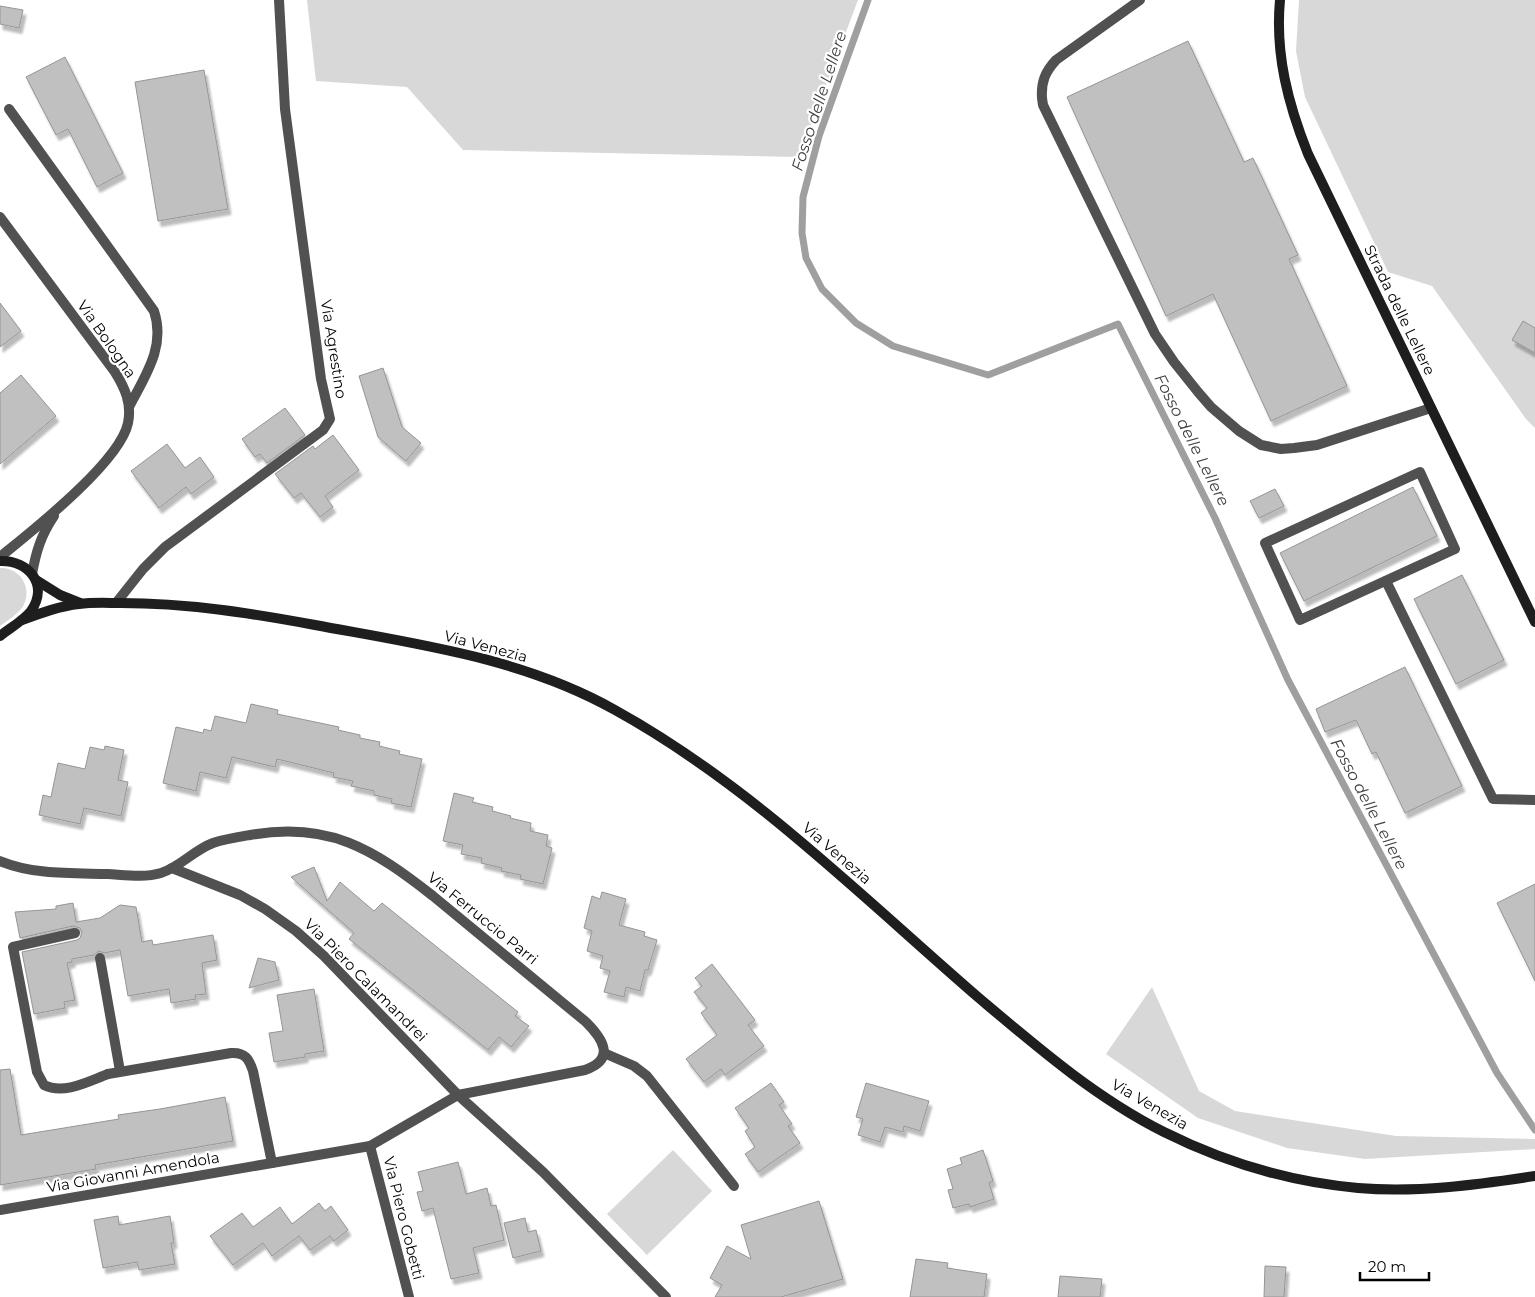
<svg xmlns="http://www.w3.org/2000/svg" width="1535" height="1297" font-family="Montserrat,sans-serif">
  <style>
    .green { fill: #d8d8d8 }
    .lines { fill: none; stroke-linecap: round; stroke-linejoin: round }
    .stream { stroke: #9f9f9f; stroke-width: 7 }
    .building { fill: #c0c0c0; stroke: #959595; filter: url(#shadow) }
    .lane { stroke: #515151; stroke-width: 10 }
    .street { stroke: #515151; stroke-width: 10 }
    .secondary { stroke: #1e1e1e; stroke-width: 10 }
    .labels { text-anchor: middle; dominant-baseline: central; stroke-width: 4.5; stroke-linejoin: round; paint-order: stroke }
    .street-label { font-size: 15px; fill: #000; stroke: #fff }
    .water-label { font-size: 16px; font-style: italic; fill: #404040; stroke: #fff }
  </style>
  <defs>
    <filter id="shadow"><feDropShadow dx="3" dy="5.5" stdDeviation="1" flood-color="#0004"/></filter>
  </defs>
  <rect width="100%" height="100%" fill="#fff"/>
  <g class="green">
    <path d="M 307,0 L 858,0 L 799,157 L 463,150 L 407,87 L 316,81 Z"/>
    <path d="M 1299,0 L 1535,0 L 1535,428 L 1526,419 L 1432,286 L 1388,272 L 1305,97 L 1296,51 Z"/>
    <path d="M 0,568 C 21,567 34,590 22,608 C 16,615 7,621 0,626 Z"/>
    <path d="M 1152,987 L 1199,1091 L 1235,1111 L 1396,1136 L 1535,1139 L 1535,1149 L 1365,1159 L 1287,1148 L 1198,1118 L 1106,1054 Z"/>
    <path d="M 673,1150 L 712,1191 L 647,1255 L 607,1214 Z"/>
  </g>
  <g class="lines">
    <path class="stream" d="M 868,0 L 819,136 L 803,197 L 802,233 L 806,258 L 822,289 L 856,323 L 893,346 L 988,375 L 1118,324 L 1215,518 L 1288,680 L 1497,1073 L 1535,1130"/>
  </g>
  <g class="building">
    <path d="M 0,6 L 23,10 L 19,28 L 0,24 Z"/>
    <path d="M 1188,41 L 1244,162 L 1253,158 L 1298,255 L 1289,259 L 1347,386 L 1271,421 L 1213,294 L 1166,316 L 1067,97 Z"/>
    <path d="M 65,57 L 123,173 L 97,187 L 68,129 L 56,135 L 26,77 Z"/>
    <path d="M 204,70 L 228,209 L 158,221 L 135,82 Z"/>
    <path d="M 0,303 L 21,331 L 0,347 Z"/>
    <path d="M 1523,321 L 1535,328 L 1535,353 L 1512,340 Z"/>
    <path d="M 383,368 L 402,427 L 421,443 L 406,461 L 378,437 L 359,376 Z"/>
    <path d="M 21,375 L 56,416 L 0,464 L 0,393 Z"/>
    <path d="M 285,408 L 305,435 L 267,463 L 260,454 L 255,457 L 242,439 Z"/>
    <path d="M 333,435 L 359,470 L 325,496 L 333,507 L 320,517 L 301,493 L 294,498 L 275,474 L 313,446 L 315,449 Z"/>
    <path d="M 167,444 L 185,468 L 200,457 L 214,477 L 191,494 L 186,487 L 159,508 L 131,471 Z"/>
    <path d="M 1413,487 L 1437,536 L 1304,601 L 1280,553 Z"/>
    <path d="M 1275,489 L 1284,506 L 1259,518 L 1250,501 Z"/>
    <path d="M 1462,575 L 1504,660 L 1456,684 L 1414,599 Z"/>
    <path d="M 1405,667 L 1462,786 L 1405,813 L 1376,752 L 1372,754 L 1356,720 L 1325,732 L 1316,709 Z"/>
    <path d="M 251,704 L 278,710 L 277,714 L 339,727 L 338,730 L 360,735 L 360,738 L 380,742 L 379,746 L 400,751 L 399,754 L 422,759 L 411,807 L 391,803 L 392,799 L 374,795 L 374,791 L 351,786 L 353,781 L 333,777 L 334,773 L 277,759 L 275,767 L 232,757 L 226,778 L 200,772 L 196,791 L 163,783 L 176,727 L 203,733 L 204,729 L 211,731 L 215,716 L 246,723 Z"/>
    <path d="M 105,746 L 124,750 L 118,780 L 128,782 L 121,816 L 84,808 L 80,824 L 39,815 L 43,795 L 51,797 L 58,763 L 85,769 L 90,747 L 104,750 Z"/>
    <path d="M 454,793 L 474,798 L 472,802 L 493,807 L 492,811 L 511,816 L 510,818 L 531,823 L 530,831 L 548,835 L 546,846 L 552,848 L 543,884 L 520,879 L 521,875 L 501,871 L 502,868 L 481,863 L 482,858 L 461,854 L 463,845 L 443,841 Z"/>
    <path d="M 314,867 L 327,901 L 340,882 L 374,911 L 382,903 L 518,1012 L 515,1016 L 529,1026 L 511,1047 L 499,1037 L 488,1050 L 349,939 L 354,933 L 291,877 Z"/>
    <path d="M 1535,884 L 1535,981 L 1497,903 Z"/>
    <path d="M 602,892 L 626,899 L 619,925 L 645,932 L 644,936 L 657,940 L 648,970 L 645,970 L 640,991 L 626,987 L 624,997 L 604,992 L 610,971 L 600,968 L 603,956 L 587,951 L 592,931 L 584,928 L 592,896 L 600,899 Z"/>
    <path d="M 73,903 L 76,922 L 100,918 L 120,905 L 136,907 L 142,942 L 152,940 L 153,945 L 213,935 L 217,960 L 202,963 L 206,994 L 195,995 L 196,999 L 171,1003 L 169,989 L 128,996 L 120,950 L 104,953 L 99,951 L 94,955 L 72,959 L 72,962 L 67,963 L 75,1000 L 64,1002 L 65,1008 L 34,1014 L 22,952 L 77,940 L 80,938 L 82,932 L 80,928 L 73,926 L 20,938 L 15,912 L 56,909 L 56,906 Z"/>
    <path d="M 258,958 L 275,962 L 279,980 L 249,988 Z"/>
    <path d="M 712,964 L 755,1020 L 748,1025 L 764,1046 L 725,1075 L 721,1069 L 704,1082 L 686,1059 L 717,1035 L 701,1013 L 707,1008 L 694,992 L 702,986 L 695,978 Z"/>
    <path d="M 314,989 L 324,1051 L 305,1054 L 305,1057 L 274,1062 L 269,1033 L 283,1031 L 277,995 Z"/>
    <path d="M 10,1069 L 21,1135 L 119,1119 L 118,1115 L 160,1109 L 225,1097 L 233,1141 L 95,1165 L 96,1169 L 0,1185 L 0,1070 Z"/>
    <path d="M 771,1083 L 784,1102 L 779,1105 L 792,1124 L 788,1126 L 800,1143 L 758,1172 L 745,1154 L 755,1147 L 745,1131 L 749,1128 L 735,1108 Z"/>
    <path d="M 866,1083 L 929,1101 L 920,1131 L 904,1126 L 903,1132 L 885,1127 L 880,1142 L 858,1135 L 863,1119 L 856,1117 Z"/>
    <path d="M 983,1150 L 993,1181 L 989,1183 L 994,1199 L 970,1207 L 969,1204 L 953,1208 L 948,1190 L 953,1189 L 947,1169 L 962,1164 L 960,1158 Z"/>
    <path d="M 458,1162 L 466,1194 L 487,1188 L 491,1206 L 496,1205 L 504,1240 L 473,1248 L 479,1273 L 451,1279 L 433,1208 L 422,1211 L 417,1192 L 423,1191 L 418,1172 Z"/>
    <path d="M 819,1201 L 843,1279 L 781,1297 L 715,1297 L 722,1285 L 710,1278 L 727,1246 L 751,1259 L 741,1225 Z"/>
    <path d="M 319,1203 L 325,1211 L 331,1206 L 348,1230 L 334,1241 L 330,1236 L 310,1250 L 299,1236 L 272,1256 L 263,1243 L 233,1265 L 210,1236 L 242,1213 L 253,1227 L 280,1207 L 292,1224 Z"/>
    <path d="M 118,1216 L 119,1225 L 170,1216 L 174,1243 L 171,1243 L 175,1264 L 139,1270 L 137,1262 L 103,1268 L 94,1220 Z"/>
    <path d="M 525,1218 L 528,1232 L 536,1230 L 541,1251 L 513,1258 L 504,1223 Z"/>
    <path d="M 916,1259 L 948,1263 L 947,1268 L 987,1274 L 984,1297 L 910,1297 Z"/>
    <path d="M 1265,1266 L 1286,1267 L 1284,1297 L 1264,1297 Z"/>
    <path d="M 1060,1276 L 1102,1279 L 1100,1297 L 1058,1297 Z"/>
  </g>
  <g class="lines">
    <g class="lane">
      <path d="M 1140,0 L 1056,60 C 1045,72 1041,82 1042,98 L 1043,105 L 1155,334 L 1174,362 L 1198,392 L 1211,407 L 1239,431 L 1261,445 L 1281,449 L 1294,448 L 1317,445 L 1431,408"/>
      <path d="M 9,109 L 154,311 C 166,347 145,376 129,407"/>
      <path d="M 1420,472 L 1455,549 L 1300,620 L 1265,543 Z"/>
      <path d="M 1386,581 L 1493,799 L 1535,800"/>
      <path d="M 75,933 L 13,947 L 37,1072 L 44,1085 C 64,1095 89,1081 108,1074"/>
      <path d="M 100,958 L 120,1071"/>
      <path d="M 604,1053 L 634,1066 L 647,1076 L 734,1186"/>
      <path d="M 458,1095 L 543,1172 L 666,1297"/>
    </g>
    <g class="street">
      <path d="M 0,217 L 115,372 C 125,388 132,404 128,423 C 120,462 32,531 0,557"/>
      <path d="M 32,574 C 36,552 41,535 54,516"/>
      <path d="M 116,603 L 143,569 L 165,547 L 323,430 L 330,419 L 321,379 L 285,109 L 279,0"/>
      <path d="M 0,861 C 34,875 72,873 108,874 C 125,875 144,878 161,873 C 180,867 194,850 213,843 C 225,839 238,837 250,835 C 329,821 373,849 433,896 L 586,1022 C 603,1039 616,1059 585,1070 L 458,1095 L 370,1146 L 0,1210"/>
      <path d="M 172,868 L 240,895 L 265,909 L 296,931 L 324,956 L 458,1095"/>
      <path d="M 108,1074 L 231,1053 C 245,1052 249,1059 253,1071 L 272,1163"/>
      <path d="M 370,1146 L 409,1297"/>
    </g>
    <g class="secondary">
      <path d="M 1280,0 C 1275,54 1288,104 1308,154 L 1535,622"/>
      <path d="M 0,561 C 29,560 49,585 31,611 C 23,621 10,628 0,636"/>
      <path d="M 36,580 L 60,595 L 80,603"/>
      <path d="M 22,620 C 41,613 60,606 79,604 C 93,602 108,603 121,603 C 187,603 250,613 315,625 C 417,644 523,658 615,710 C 751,785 862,897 979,998 C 1037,1047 1096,1098 1164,1132 C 1224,1162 1291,1182 1358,1188 C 1417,1193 1476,1185 1535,1176"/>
    </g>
  </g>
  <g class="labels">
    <g class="street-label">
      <text transform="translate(1400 310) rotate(64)">Strada delle Lellere</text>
      <text transform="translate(107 339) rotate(55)">Via Bologna</text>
      <text transform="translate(334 349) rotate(81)">Via Agrestino</text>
      <text transform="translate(486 646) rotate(15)">Via Venezia</text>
      <text transform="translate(837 853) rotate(41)">Via Venezia</text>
      <text transform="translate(483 918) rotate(39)">Via Ferruccio Parri</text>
      <text transform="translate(366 980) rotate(45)">Via Piero Calamandrei</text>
      <text transform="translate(1150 1104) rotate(30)">Via Venezia</text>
      <text transform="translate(133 1172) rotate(-10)">Via Giovanni Amendola</text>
      <text transform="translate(404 1218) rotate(76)">Via Piero Gobetti</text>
    </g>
    <g class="water-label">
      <text transform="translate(819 101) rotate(-72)">Fosso delle Lellere</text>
      <text transform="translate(1192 440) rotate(63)">Fosso delle Lellere</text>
      <text transform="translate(1369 804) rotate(62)">Fosso delle Lellere</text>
    </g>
  </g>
  <path d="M1360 1272v8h69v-8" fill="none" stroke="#000000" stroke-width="2.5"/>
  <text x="1368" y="1272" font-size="15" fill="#000000" stroke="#ffffff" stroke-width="4" paint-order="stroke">20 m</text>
</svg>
